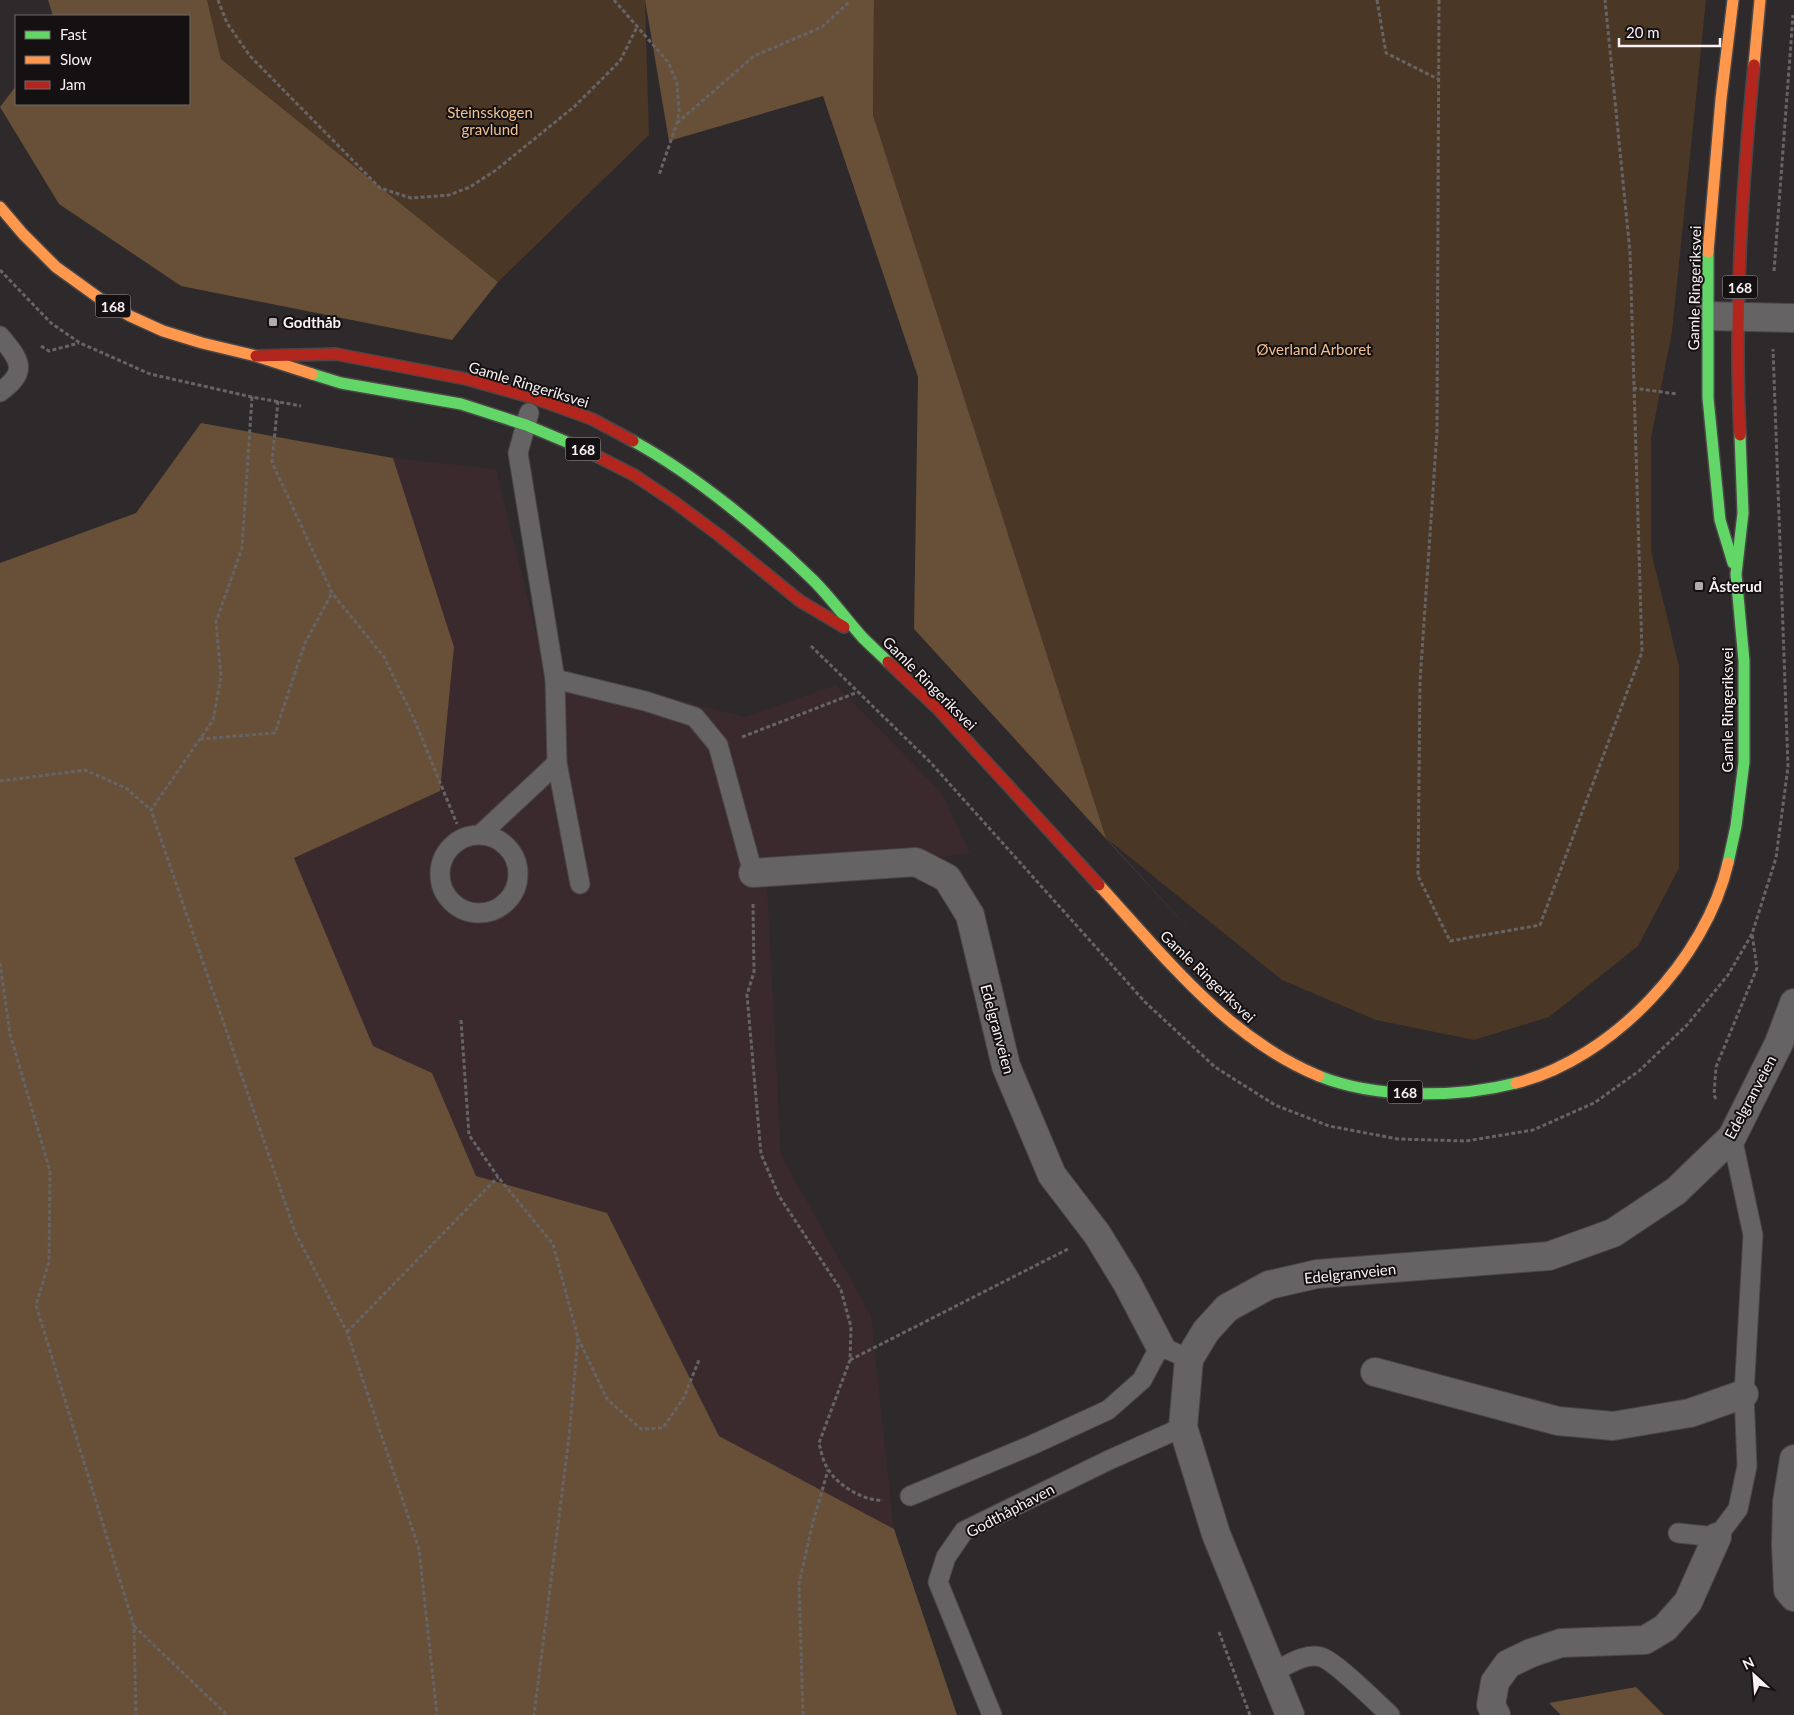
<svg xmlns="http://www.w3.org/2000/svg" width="1794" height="1715" font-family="Lato,sans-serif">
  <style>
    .built { fill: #3a2a2e }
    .green { fill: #4a3726 }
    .forest { fill: #674f38 }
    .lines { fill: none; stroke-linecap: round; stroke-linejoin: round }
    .lane-casing { stroke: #4a4647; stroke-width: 21 }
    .street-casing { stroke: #4a4647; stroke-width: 30 }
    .fast-casing { stroke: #4a4647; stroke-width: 14 }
    .slow-casing { stroke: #4a4647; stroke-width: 14 }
    .jam-casing { stroke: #4a4647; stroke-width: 14 }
    .path { stroke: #666465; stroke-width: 3; stroke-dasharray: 4 2.5; stroke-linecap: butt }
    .lane { stroke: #656364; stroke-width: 19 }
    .street { stroke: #656364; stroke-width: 28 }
    .fast { stroke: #63d668; stroke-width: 11 }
    .slow { stroke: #ff974d; stroke-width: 11 }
    .jam { stroke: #b3261e; stroke-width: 11 }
    .poi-dot { fill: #b2abad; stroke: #151112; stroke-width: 2 }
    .labels { text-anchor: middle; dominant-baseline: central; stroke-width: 4; stroke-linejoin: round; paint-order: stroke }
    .shield { fill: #151112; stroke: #b5aeb0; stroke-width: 1 }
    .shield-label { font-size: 14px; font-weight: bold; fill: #f9f1f3 }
    .park-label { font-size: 15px; fill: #f1c090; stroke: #151112 }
    .street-label { font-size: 15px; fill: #f9f1f3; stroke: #151112 }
    .poi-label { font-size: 15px; font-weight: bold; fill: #f9f1f3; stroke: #151112; text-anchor: start }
  </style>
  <rect width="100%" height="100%" fill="#2e292a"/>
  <path class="built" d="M 393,458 L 496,469 L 544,665 L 745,717 L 836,685 L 942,793 L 970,853 L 767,885 L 781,1155 L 871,1316 L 894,1529 L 719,1436 L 607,1213 L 476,1176 L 432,1073 L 373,1046 L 294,858 L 440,791 L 454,647 Z"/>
  <g class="green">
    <path d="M 207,0 L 645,0 L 649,135 L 498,282 L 221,59 Z"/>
    <path d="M 874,0 L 1706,0 L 1672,332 L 1651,438 L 1651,551 L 1679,666 L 1679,868 L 1638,946 L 1549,1017 L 1474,1040 L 1376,1020 L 1282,980 L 1106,838 L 873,115 Z"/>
  </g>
  <g class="forest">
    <path d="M 48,0 L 207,0 L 221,59 L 498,282 L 452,340 L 181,286 L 59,204 L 0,107 L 16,86 L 16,104 L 189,104 L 189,16 L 53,16 Z"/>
    <path d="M 645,0 L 874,0 L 873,115 L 1106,838 L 1207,949 L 914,629 L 918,377 L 823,96 L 669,141 Z"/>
    <path d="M 201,423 L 393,458 L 454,647 L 440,791 L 294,858 L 373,1046 L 432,1073 L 476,1176 L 607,1213 L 719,1436 L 894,1529 L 957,1715 L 0,1715 L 0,563 L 136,513 Z"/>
    <path d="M 1636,1687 L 1664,1715 L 1561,1715 L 1549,1703 Z"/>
  </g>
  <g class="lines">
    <defs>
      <g id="lane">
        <path d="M 0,336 C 20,360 29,371 0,392"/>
        <path d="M 529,413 L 518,453 L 555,679 L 557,763 L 580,884"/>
        <path d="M 555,679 L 645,701 L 695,717 L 718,745 L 753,873"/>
        <path d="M 481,834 L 557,763"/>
        <circle cx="479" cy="874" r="39"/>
        <path d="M 910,1496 L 1032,1445 L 1108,1410 L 1142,1380 L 1160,1346 L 1189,1359"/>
        <path d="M 1678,1533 L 1717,1537 L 1738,1509 L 1747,1466 L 1744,1394 L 1753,1235 L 1732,1137"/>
        <path d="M 1273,1672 C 1286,1666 1306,1652 1321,1657 C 1335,1661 1377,1703 1390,1715"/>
        <path d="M 992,1715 L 938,1582 L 946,1557 L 964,1531 L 1109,1460 L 1183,1427"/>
      </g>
      <g id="street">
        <path d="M 1707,316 L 1794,318"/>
        <path d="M 753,873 L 916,862 L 947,878 L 970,915 L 1006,1066 L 1052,1175 L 1097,1234 L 1127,1283 L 1160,1346"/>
        <path d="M 1375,1372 L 1558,1421 L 1613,1426 L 1690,1413 L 1744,1394"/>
        <path d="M 1794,1459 L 1787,1502 L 1786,1545 L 1788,1590 L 1794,1597"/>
        <path d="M 1290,1715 L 1216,1534 L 1183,1427 L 1189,1359 L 1206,1331 L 1227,1308 L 1269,1285 L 1317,1274 L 1549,1256 L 1613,1233 L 1676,1191 L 1732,1137 L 1779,1043 L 1794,1003"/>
        <path d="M 1496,1715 L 1491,1705 L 1495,1682 L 1508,1664 L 1531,1653 L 1561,1643 L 1645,1640 L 1665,1628 L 1688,1602 L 1717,1537"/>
      </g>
      <g id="fast">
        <path d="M 1708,252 L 1708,398 L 1720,520 L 1733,563"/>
        <path d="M 312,374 L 341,383 L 461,404 L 526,425 L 581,448"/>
        <path d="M 633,441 C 695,475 763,531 813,580 C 831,598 846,619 863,638 C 871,646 880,654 888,662"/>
        <path d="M 1728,863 L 1736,826 L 1744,762 L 1744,661 L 1736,574 L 1743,513 L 1740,435"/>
        <path d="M 1319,1076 C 1376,1099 1457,1098 1516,1083"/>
      </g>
      <g id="slow">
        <path d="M 1754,65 L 1760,0"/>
        <path d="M 0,207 L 23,234 L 56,267 L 99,298 L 130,316 L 163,331 L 202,343 L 256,356 L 312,374"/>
        <path d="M 1708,252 L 1721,99 L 1733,0"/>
        <path d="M 1099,885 C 1165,957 1227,1038 1319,1076"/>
        <path d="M 1516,1083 C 1612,1059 1706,959 1728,863"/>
      </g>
      <g id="jam">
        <path d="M 256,356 L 336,354 L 466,379 L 534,398 L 592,419 L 633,441"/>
        <path d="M 1740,435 C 1734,311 1742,188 1754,65"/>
        <path d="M 581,448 L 634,475 L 673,501 L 720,536 L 800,601 L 844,627"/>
        <path d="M 888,662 L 938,709 L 1099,885"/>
      </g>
    </defs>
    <use href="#lane" class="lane-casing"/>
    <use href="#street" class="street-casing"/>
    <use href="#fast" class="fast-casing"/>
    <use href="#slow" class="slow-casing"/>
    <use href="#jam" class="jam-casing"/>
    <g class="path">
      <path d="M 218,0 L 227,23 L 250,56 L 380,188 L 411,198 L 449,195 L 470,187 L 496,170 L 575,106 L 620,61 L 637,27"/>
      <path d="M 614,0 L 668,62 L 677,83 L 679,111 L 677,123 L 659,175"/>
      <path d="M 1377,0 L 1386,53 L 1438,79"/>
      <path d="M 1439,0 L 1437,432 L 1420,681 L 1418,876 L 1450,941 L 1540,925 L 1642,652 L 1630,252 L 1605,0"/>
      <path d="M 677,123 L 754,56 L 822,27 L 847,4 L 849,0"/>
      <path d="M 0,270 L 51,323 L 80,343 L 150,374 L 252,397 L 301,406"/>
      <path d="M 1774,271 L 1793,15"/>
      <path d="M 41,346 L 49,351 L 79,343"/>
      <path d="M 1633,388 L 1677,394"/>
      <path d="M 252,397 L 242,548 L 216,622 L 221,677 L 213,720 L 151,810 L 295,1232 L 347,1332 L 419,1549 L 437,1715"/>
      <path d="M 278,401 L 272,462 L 332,593 L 384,657 L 414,719 L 457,824"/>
      <path d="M 811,646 L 930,762 L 1145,1002 L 1215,1067 L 1275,1105 L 1329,1126 L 1398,1139 L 1466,1141 L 1533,1130 L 1594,1103 L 1639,1071 L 1687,1025 L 1728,975 L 1752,934 L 1776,858 L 1788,767 L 1773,349"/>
      <path d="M 742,737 L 858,692"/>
      <path d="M 200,739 L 275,733 L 305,643 L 332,593"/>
      <path d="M 0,781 L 85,770 L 126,788 L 151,810"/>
      <path d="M 753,904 L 754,972 L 747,995 L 761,1154 L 779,1196 L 841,1290 L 851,1327 L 850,1360 L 819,1443 C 821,1451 823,1462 828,1469 C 837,1485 865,1502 883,1500"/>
      <path d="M 0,963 L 10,1034 L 50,1171 L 49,1262 L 36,1305 L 134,1626 L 136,1715"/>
      <path d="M 461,1020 L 469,1135 L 498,1177 L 553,1244 L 578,1338 L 569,1437 L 534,1715"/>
      <path d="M 1716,1099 L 1714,1095 L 1716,1067 L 1757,968 L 1752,934"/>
      <path d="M 347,1332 L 498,1177"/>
      <path d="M 578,1338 L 607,1399 L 641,1429 L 663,1428 L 684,1397 L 699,1360"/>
      <path d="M 850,1360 L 1070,1248"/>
      <path d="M 134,1626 L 227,1715"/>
      <path d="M 1219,1632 L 1250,1715"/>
      <path d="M 803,1715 L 799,1584 L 812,1526 L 828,1470"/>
    </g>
    <use href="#lane" class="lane"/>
    <use href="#street" class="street"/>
    <use href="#fast" class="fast"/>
    <use href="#slow" class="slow"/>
    <use href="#jam" class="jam"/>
  </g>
  <g class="poi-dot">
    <rect x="268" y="317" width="10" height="10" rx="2.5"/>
    <rect x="1694" y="581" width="10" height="10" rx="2.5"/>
  </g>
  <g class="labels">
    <g class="shield">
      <rect x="1722.5" y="275.5" width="35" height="23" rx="4"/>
      <rect x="95.5" y="294.5" width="35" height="23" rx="4"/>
      <rect x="565.5" y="437.5" width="35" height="23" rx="4"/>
      <rect x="1387.5" y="1080.5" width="35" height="23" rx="4"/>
    </g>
    <g class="shield-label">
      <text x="1740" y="287">168</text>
      <text x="113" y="306">168</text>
      <text x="583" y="449">168</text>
      <text x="1405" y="1092">168</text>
    </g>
    <g class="park-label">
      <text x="490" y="112">Steinsskogen<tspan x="490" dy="17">gravlund</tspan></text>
      <text x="1314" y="349">Øverland Arboret</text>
    </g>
    <g class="street-label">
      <text transform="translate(1694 288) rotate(-89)">Gamle Ringeriksvei</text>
      <text transform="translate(529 384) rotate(17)">Gamle Ringeriksvei</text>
      <text transform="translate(930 683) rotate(45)">Gamle Ringeriksvei</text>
      <text transform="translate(1727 710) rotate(-90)">Gamle Ringeriksvei</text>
      <text transform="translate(1208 976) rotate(44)">Gamle Ringeriksvei</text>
      <text transform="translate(998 1029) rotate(75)">Edelgranveien</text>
      <text transform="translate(1750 1097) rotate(-62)">Edelgranveien</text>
      <text transform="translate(1350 1273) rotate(-6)">Edelgranveien</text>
      <text transform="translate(1010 1510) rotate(-28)">Godthåphaven</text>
    </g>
    <g class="poi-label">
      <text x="283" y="322">Godthåb</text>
      <text x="1709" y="586">Åsterud</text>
    </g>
  </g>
  <rect x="15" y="15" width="175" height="90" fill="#151112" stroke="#706b6c"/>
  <rect x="25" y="31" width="25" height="8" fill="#63d668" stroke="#706b6c"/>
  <text x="60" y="40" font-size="15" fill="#f9f1f3">Fast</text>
  <rect x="25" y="56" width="25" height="8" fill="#ff974d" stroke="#706b6c"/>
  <text x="60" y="65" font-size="15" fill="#f9f1f3">Slow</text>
  <rect x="25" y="81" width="25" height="8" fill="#b3261e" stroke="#706b6c"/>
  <text x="60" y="90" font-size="15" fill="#f9f1f3">Jam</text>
  <g transform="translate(1754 1675) rotate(334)" stroke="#151112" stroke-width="4" paint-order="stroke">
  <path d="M0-4L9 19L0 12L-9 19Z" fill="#f9f1f3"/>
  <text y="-8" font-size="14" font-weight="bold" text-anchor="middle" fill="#f9f1f3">N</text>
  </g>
  <path d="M1619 38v8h101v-8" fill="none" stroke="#f9f1f3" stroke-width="2.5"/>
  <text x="1626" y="38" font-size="15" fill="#f9f1f3" stroke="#151112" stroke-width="4" paint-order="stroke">20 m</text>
</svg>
